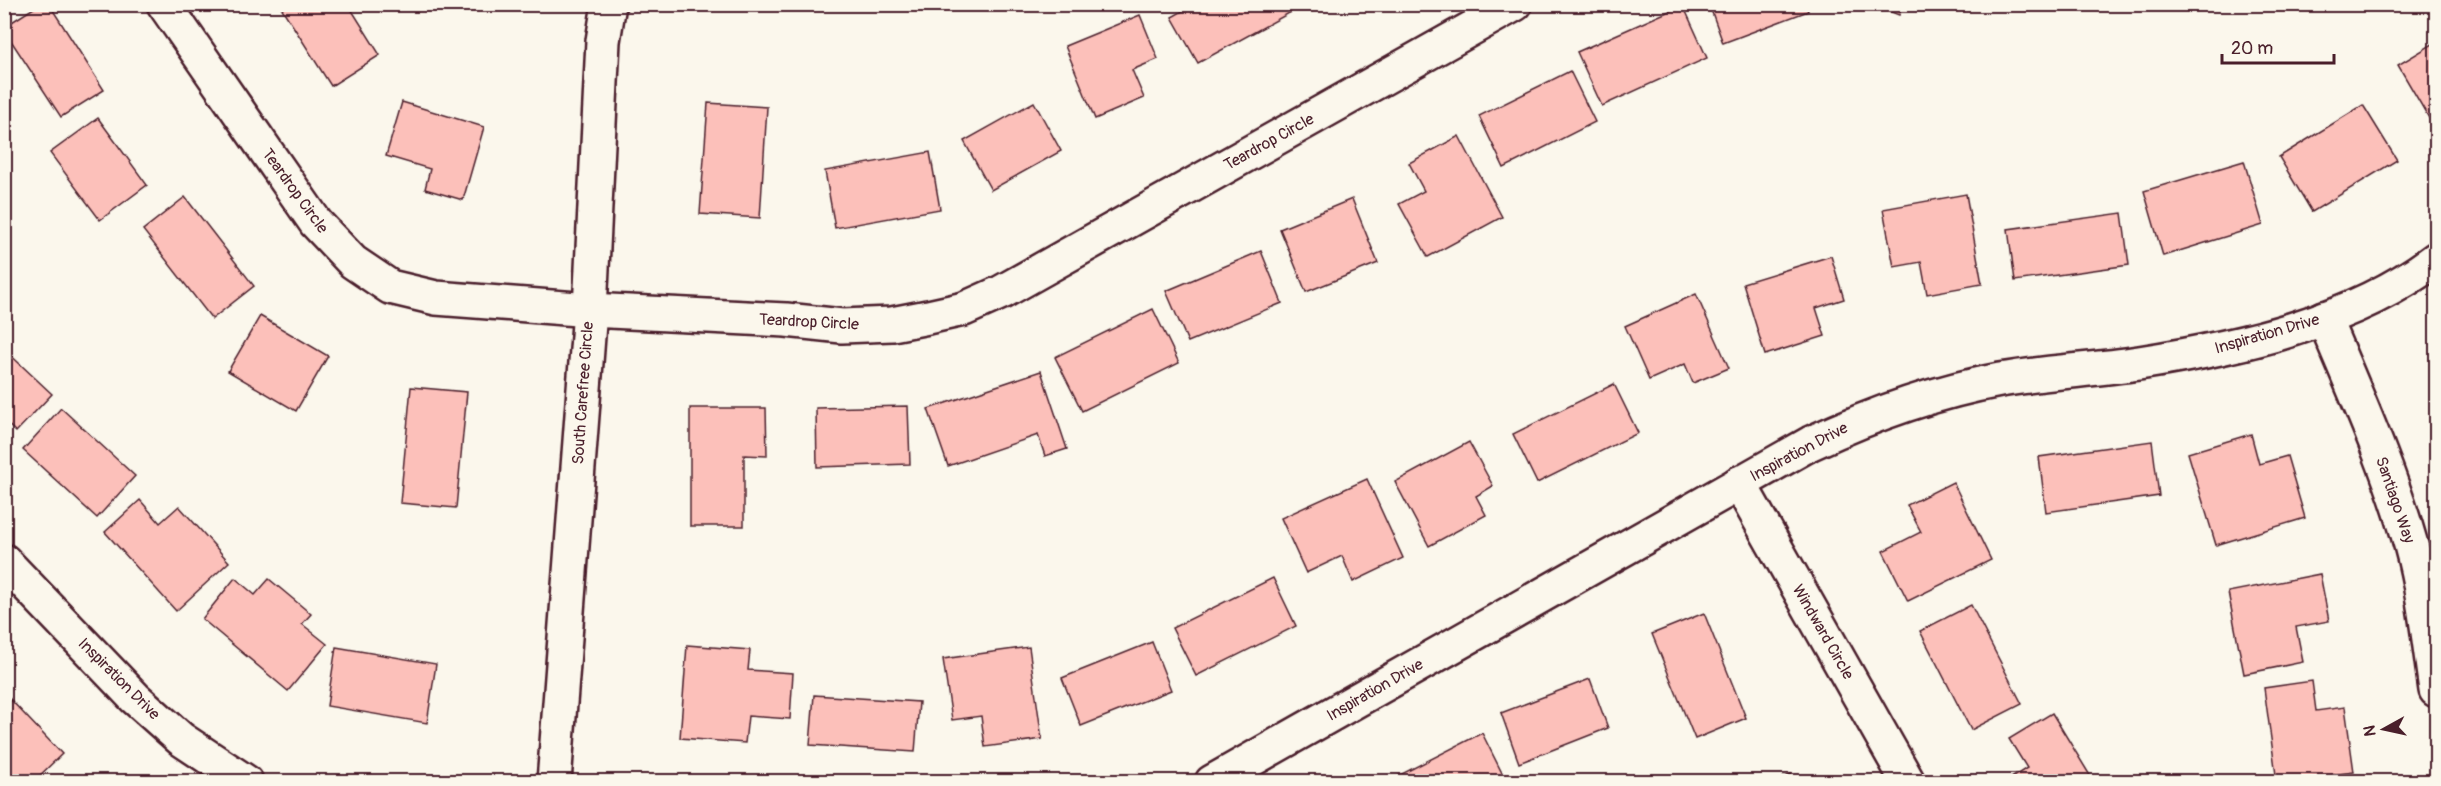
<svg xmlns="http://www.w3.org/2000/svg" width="2441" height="786" font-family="Pangolin,sans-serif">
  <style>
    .building { fill: #fcc0ba; stroke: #4a1f2b; stroke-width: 1.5 }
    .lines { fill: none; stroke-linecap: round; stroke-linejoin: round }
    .minor-casing { stroke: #4a1f2b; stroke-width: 38 }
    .major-casing { stroke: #4a1f2b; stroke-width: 38 }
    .minor { stroke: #fbf7ec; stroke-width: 33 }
    .major { stroke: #fbf7ec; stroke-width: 33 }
    .labels { text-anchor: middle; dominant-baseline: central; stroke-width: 5; stroke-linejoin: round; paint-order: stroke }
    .street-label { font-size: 16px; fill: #4a1f2b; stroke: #fbf7ec }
  </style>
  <rect width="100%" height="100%" fill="#fbf7ec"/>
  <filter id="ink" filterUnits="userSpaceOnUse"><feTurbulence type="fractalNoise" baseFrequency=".0167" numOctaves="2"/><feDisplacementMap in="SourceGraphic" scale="12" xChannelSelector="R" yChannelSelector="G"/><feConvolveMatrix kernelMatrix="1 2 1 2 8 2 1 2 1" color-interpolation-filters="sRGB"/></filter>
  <g filter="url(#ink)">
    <g class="building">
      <path d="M 40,4 L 49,4 L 104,90 L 61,117 L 4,30 L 4,27 Z"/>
      <path d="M 279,4 L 348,4 L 380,55 L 331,86 Z"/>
      <path d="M 1195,4 L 1290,4 L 1293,11 L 1198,63 L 1172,17 Z"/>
      <path d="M 1709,4 L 1806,4 L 1808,11 L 1723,43 Z"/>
      <path d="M 1871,4 L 1903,4 L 1899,15 Z"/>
      <path d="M 1683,5 L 1707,58 L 1602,106 L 1577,52 Z"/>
      <path d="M 1140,15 L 1158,59 L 1132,70 L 1144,98 L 1095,119 L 1065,46 Z"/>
      <path d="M 2436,42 L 2436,122 L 2433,125 L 2398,65 Z"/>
      <path d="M 1570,71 L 1595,122 L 1504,168 L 1479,116 Z"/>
      <path d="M 402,102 L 484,127 L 463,200 L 425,189 L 430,169 L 386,156 Z"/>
      <path d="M 1034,102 L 1061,151 L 991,190 L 964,141 Z"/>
      <path d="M 708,103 L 767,107 L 760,218 L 700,214 Z"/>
      <path d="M 2363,105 L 2397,160 L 2312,212 L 2279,157 Z"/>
      <path d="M 98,118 L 147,185 L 100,220 L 50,153 Z"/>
      <path d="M 1459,136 L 1502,217 L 1428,257 L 1399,204 L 1424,191 L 1409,163 Z"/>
      <path d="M 930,152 L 940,209 L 835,228 L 825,171 Z"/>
      <path d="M 2244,161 L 2263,225 L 2163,256 L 2144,191 Z"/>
      <path d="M 1966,194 L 1982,284 L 1927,294 L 1921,262 L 1894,267 L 1883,209 Z"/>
      <path d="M 185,197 L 254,286 L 212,319 L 143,230 Z"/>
      <path d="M 1352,199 L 1378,263 L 1306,292 L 1280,229 Z"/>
      <path d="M 2122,213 L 2129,265 L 2015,281 L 2008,229 Z"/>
      <path d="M 1261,251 L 1282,303 L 1188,342 L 1166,291 Z"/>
      <path d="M 1831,256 L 1844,299 L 1816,308 L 1825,336 L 1765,355 L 1743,283 Z"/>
      <path d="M 1696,294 L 1729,368 L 1693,383 L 1685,364 L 1649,380 L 1625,326 Z"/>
      <path d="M 1153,309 L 1179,363 L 1082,411 L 1055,357 Z"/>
      <path d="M 260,316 L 328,356 L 296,411 L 228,371 Z"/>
      <path d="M 4,349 L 52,394 L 16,432 L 4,421 Z"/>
      <path d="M 1041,371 L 1067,449 L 1045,456 L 1038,435 L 948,466 L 928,409 Z"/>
      <path d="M 1614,384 L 1638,433 L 1537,483 L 1513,434 Z"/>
      <path d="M 411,387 L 467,392 L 456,508 L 400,503 Z"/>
      <path d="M 908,406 L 910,464 L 817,467 L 816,408 Z"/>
      <path d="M 61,408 L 135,476 L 97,518 L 23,450 Z"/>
      <path d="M 690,408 L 766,408 L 767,456 L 744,455 L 744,526 L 690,526 Z"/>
      <path d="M 2251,434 L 2259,464 L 2287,456 L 2305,518 L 2216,545 L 2188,453 Z"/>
      <path d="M 2152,441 L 2159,496 L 2046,512 L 2039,457 Z"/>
      <path d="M 1469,442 L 1493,486 L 1476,496 L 1486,515 L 1429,546 L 1395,482 Z"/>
      <path d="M 1367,479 L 1403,558 L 1353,582 L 1342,556 L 1306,573 L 1281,518 Z"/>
      <path d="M 1953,482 L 1991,560 L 1908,601 L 1883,551 L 1921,532 L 1907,505 Z"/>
      <path d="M 140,500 L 160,523 L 179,506 L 229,562 L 176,611 L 105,532 Z"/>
      <path d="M 2320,574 L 2329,621 L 2296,627 L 2303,662 L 2244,674 L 2228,592 Z"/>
      <path d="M 235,578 L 255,595 L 269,579 L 311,614 L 302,624 L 327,644 L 288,691 L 202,619 Z"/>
      <path d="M 1273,578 L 1296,626 L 1196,676 L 1172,628 Z"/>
      <path d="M 1971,605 L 2022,704 L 1971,730 L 1920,631 Z"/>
      <path d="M 1704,613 L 1746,718 L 1695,739 L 1652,634 Z"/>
      <path d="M 1152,642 L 1171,690 L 1081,726 L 1062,678 Z"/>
      <path d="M 687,645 L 750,650 L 748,670 L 793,673 L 790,719 L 748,716 L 745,743 L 680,738 Z"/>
      <path d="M 336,647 L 436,664 L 427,723 L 327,706 Z"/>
      <path d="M 1029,647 L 1042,739 L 985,747 L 981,716 L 952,720 L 943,659 Z"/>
      <path d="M 1590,679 L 1608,728 L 1519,763 L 1501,713 Z"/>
      <path d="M 2312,681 L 2316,711 L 2345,707 L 2354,772 L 2277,782 L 2264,688 Z"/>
      <path d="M 814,695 L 919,702 L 915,752 L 810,745 Z"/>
      <path d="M 9,698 L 62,754 L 33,782 L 10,782 L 4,776 L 4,703 Z"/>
      <path d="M 2052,713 L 2094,782 L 2005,782 L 2027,768 L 2009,739 Z"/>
      <path d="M 1482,733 L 1506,781 L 1391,782 L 1390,780 Z"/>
      <path d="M 1791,774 L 1795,782 L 1776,782 Z"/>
    </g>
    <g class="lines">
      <defs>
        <g id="minor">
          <path d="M 164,4 L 316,223 L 353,262 L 390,287 L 436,298 L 590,310 L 786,320 L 842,326 L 892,324 L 928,317 L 964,309 L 1002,292 L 1515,4"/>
          <path d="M 2324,318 C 2355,393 2389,467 2411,545 C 2424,592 2429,642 2436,690"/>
          <path d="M 1739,483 L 1908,782"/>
          <path d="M 4,561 L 135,698 L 181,739 L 246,782"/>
          <path d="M 1212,782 L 1811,443 C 1871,415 1934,392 2000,380 C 2046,372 2093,370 2139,363 C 2240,347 2354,322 2436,259"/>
        </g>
        <path id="major" d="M 554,782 L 590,310 L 603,41 L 609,4"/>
      </defs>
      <use href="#minor" class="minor-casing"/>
      <use href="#major" class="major-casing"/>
      <use href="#minor" class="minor"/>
      <use href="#major" class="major"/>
    </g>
  </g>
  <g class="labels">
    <g class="street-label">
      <text transform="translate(1269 142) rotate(-29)">Teardrop Circle</text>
      <text transform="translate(295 191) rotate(54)">Teardrop Circle</text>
      <text transform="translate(809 322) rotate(3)">Teardrop Circle</text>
      <text transform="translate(2267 334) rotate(-16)">Inspiration Drive</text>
      <text transform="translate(583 393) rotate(-86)">South Carefree Circle</text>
      <text transform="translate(1799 452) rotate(-28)">Inspiration Drive</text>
      <text transform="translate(2395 500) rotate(71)">Santiago Way</text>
      <text transform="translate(1823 632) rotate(60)">Windward Circle</text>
      <text transform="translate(119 679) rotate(45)">Inspiration Drive</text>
      <text transform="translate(1375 690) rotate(-30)">Inspiration Drive</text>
    </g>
  </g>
  <rect width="2441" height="786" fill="none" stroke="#fbf7ec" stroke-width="24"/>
  <rect x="12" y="12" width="2417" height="762" fill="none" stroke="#4a1f2b" stroke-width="2" filter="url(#ink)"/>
  <g transform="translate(2384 729) rotate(262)" stroke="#fbf7ec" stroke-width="4.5" paint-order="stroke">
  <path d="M0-4.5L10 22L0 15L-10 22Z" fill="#4a1f2b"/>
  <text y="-9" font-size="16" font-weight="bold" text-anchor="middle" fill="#4a1f2b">N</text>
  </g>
  <path d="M2222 54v9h112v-9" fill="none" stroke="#4a1f2b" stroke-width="3"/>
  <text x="2231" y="54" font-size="18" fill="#4a1f2b" stroke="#fbf7ec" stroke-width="4.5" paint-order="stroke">20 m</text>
</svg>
